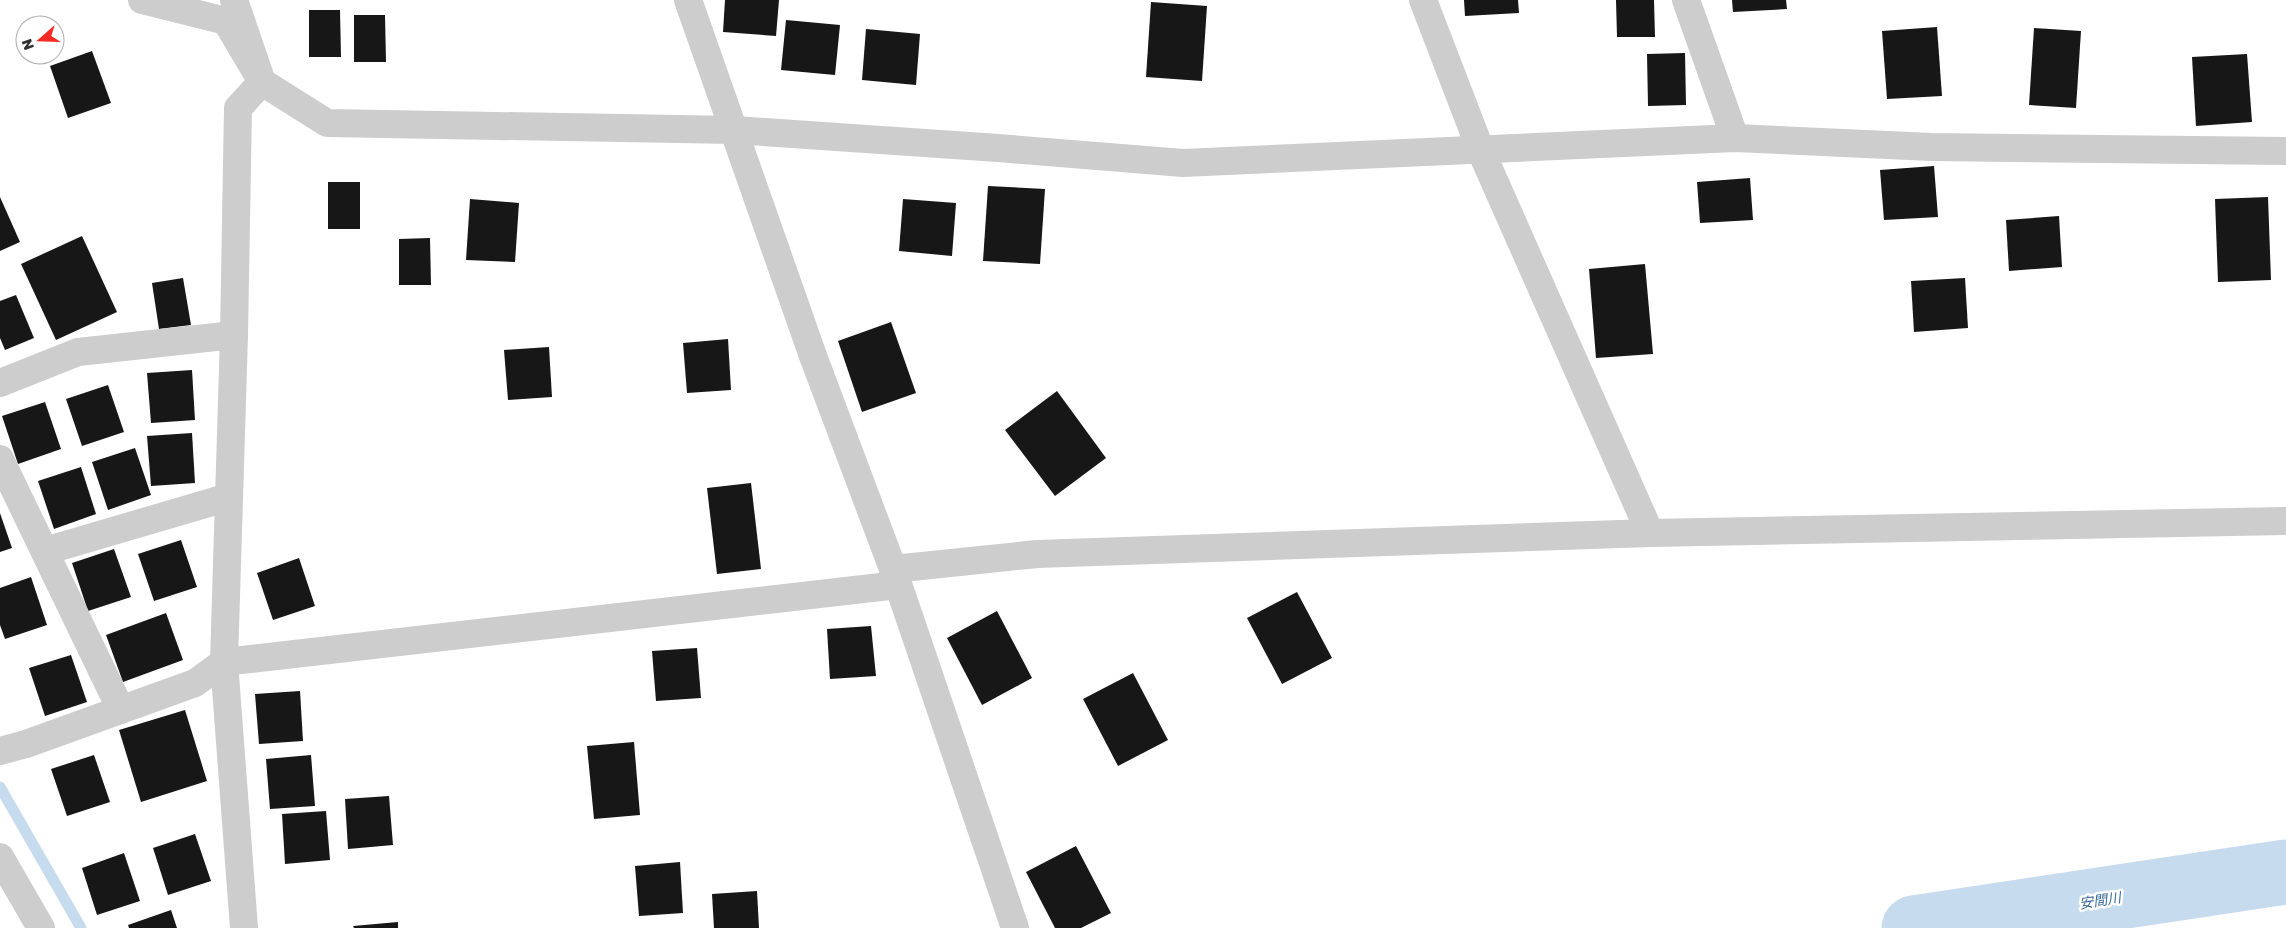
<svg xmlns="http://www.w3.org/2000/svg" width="2286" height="928" font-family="'Golos Text','Noto Sans JP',sans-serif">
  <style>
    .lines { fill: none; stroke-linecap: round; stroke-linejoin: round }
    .stream { stroke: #c7dbef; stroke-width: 11 }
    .river { stroke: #c7dbef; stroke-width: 65 }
    .building { fill: #171717 }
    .minor { stroke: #cdcdcd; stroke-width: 28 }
    .labels { text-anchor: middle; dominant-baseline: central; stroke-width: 5; stroke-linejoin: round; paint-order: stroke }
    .water-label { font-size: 14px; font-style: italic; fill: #36699a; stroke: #fff }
  </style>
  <rect width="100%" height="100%" fill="#fff"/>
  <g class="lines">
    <path class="stream" d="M 0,787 L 81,928"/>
    <path class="river" d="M 1914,928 L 2286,872"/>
  </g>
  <g class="building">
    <path d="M 725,0 L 779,0 L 776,36 L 723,32 Z"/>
    <path d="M 1464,0 L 1518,0 L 1519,13 L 1465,16 Z"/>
    <path d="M 1616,0 L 1654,0 L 1655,37 L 1617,37 Z"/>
    <path d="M 1732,0 L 1786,0 L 1787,9 L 1733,12 Z"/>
    <path d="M 1151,2 L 1207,6 L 1202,81 L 1146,77 Z"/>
    <path d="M 309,10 L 340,10 L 341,57 L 309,57 Z"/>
    <path d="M 354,15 L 385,15 L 386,62 L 354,62 Z"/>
    <path d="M 786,20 L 840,25 L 835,75 L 781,70 Z"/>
    <path d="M 1937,27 L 1942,96 L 1887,99 L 1882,31 Z"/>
    <path d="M 2034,28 L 2081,31 L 2076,108 L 2029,105 Z"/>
    <path d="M 866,29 L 920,34 L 916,85 L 862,80 Z"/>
    <path d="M 92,51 L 111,103 L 68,118 L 50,66 Z"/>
    <path d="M 1685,53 L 1686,105 L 1648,106 L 1647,54 Z"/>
    <path d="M 2247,54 L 2252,122 L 2196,126 L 2192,57 Z"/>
    <path d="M 1934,166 L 1938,217 L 1884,220 L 1880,170 Z"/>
    <path d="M 1750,178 L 1753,220 L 1700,223 L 1697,182 Z"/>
    <rect x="328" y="182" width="32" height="47"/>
    <path d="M 988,186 L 1045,189 L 1040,264 L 983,261 Z"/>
    <path d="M 0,197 L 20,242 L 0,251 Z"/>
    <path d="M 2268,197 L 2271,280 L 2218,282 L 2215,199 Z"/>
    <path d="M 470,199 L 519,203 L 515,262 L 466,260 Z"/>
    <path d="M 903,199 L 956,203 L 952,256 L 899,251 Z"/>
    <path d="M 2059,216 L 2062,267 L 2009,271 L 2006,220 Z"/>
    <path d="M 82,236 L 117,312 L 56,340 L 21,264 Z"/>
    <path d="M 430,238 L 431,285 L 399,285 L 399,239 Z"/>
    <path d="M 1645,264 L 1653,354 L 1596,358 L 1589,269 Z"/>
    <path d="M 183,278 L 191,325 L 159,329 L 152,283 Z"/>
    <path d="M 1965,278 L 1968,328 L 1914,332 L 1911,281 Z"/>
    <path d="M 16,295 L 34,338 L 5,350 L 0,338 L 0,301 Z"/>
    <path d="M 891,322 L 916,393 L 862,412 L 838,341 Z"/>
    <path d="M 728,339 L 731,390 L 687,393 L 683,343 Z"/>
    <path d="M 549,347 L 552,397 L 508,400 L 504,350 Z"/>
    <path d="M 192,370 L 195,420 L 151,423 L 147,373 Z"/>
    <path d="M 108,385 L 124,432 L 82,446 L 66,399 Z"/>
    <path d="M 1057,391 L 1106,458 L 1055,496 L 1005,430 Z"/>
    <path d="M 45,402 L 61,449 L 18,464 L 2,416 Z"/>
    <path d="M 192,433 L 195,483 L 151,486 L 147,436 Z"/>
    <path d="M 135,448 L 151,495 L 108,510 L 92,462 Z"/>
    <path d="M 81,467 L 96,514 L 54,529 L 38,481 Z"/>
    <path d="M 751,483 L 761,569 L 717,574 L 707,488 Z"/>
    <path d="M 0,513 L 12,548 L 0,552 Z"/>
    <path d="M 181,540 L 197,587 L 154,601 L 138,554 Z"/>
    <path d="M 114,549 L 131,597 L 88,611 L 72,563 Z"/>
    <path d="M 299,558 L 315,606 L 273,620 L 257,573 Z"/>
    <path d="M 31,577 L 47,625 L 5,639 L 0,625 L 0,588 Z"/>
    <path d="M 1297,592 L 1332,658 L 1282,684 L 1247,618 Z"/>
    <path d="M 997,611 L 1032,678 L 982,705 L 947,638 Z"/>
    <path d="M 166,613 L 183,660 L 123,682 L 106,635 Z"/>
    <path d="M 871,626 L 876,676 L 830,679 L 827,629 Z"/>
    <path d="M 697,648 L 701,698 L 656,701 L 652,651 Z"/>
    <path d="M 71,655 L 87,702 L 45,716 L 29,668 Z"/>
    <path d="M 1133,673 L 1168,740 L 1118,766 L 1083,699 Z"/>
    <path d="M 300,691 L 303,741 L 259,744 L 255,694 Z"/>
    <path d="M 185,710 L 207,781 L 141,802 L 119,730 Z"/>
    <path d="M 634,742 L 640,815 L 594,819 L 587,746 Z"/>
    <path d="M 94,755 L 110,802 L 67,816 L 51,769 Z"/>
    <path d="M 311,755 L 315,806 L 270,809 L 266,759 Z"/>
    <path d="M 389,796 L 393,845 L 348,849 L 345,799 Z"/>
    <path d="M 326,811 L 330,860 L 285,864 L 282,814 Z"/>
    <path d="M 195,834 L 211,881 L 168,895 L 153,848 Z"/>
    <path d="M 1076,846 L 1111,913 L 1081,928 L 1055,928 L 1026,872 Z"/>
    <path d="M 124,853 L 140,901 L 97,915 L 82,868 Z"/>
    <path d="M 680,862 L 683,913 L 639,916 L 635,866 Z"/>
    <path d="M 757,891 L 759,928 L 714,928 L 712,894 Z"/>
    <path d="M 171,910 L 177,928 L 129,928 L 128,925 Z"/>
    <path d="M 398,922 L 398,928 L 354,928 L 353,926 Z"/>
  </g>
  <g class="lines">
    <g class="minor">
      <path d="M 142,0 L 226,21 L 262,82 L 327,123 L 735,130 L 998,148 L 1183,163 L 1735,138 L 1931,147 L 2286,151"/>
      <path d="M 234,0 L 262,82 L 238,108 L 234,335 L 224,662 L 244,928"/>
      <path d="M 688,0 L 813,356 L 893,569 L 1015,928"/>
      <path d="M 1423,0 L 1481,151 L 1650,533"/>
      <path d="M 1686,0 L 1735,138"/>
      <path d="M 0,383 L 78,352 L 234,335"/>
      <path d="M 0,459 L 121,710"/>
      <path d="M 45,551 L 229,497"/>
      <path d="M 893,569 L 1037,554 L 1650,533 L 2286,521"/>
      <path d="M 0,751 L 26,744 L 195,683 L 224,662 L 898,585"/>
      <path d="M 0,857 L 41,928"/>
    </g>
  </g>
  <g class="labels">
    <g class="water-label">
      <text transform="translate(2100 900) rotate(-9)">安間川</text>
    </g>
  </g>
  <g transform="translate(40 40) rotate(250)"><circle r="24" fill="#ffffff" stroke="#acacac"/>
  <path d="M0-4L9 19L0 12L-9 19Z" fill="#f52a24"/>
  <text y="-8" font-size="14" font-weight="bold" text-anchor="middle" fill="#303030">N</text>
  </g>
</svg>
